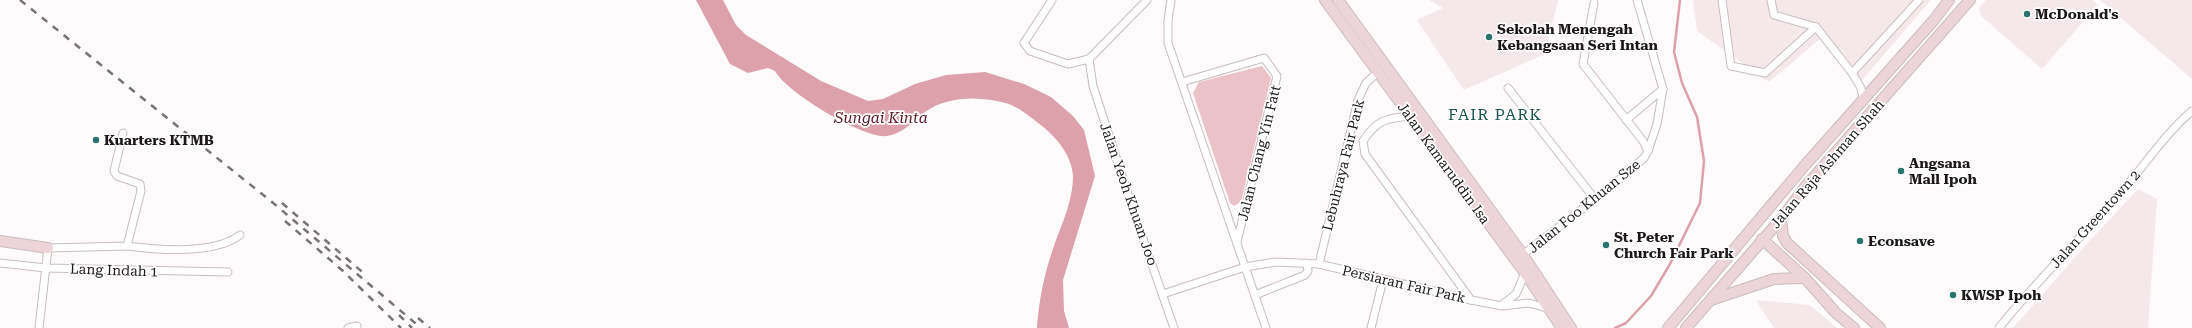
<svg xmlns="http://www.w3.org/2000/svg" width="2192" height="328" font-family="'Roboto Serif',serif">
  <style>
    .built { fill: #f5e8ea }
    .green { fill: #eac2c8 }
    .water { fill: #dca1ab }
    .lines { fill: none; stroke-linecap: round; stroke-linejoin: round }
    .stream { stroke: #dca1ab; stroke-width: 2.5 }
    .street-casing { stroke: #c8bdbe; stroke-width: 9 }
    .secondary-casing { stroke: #c8bdbe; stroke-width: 12 }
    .street { stroke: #fff; stroke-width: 7 }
    .secondary { stroke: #edd4d9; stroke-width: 10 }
    .rail { stroke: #787374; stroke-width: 2.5; stroke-dasharray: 7 7; stroke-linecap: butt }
    .poi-dot { fill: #2b746e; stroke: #fff; stroke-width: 1.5 }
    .labels { text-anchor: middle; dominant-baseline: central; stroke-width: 3.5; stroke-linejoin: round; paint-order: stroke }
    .poi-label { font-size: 14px; font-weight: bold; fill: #1c1818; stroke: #fff; text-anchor: start }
    .street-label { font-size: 14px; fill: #1c1818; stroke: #fff }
    .water-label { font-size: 15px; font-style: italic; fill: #5c162a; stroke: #fff }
    .quarter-label { font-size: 16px; letter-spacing: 1px; fill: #1b5651; stroke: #fff }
  </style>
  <rect width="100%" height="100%" fill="#fffafb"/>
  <g class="built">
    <path d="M 1429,0 L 1558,0 L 1545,54 L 1464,90 L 1417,20 L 1443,8 Z"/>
    <path d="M 1693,0 L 1931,0 L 1857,86 L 1820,39 L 1769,82 L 1697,31 Z"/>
    <path d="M 1986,0 L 2093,0 L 2098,5 L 2042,69 L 1981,16 L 1979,7 Z"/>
    <path d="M 2100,0 L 2192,0 L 2192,79 Z"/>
    <path d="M 2138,189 L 2157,199 L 2148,328 L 2013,328 L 2084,247 Z"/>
    <path d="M 1756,300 L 1810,305 L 1837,328 L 1774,328 Z"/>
  </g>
  <path class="green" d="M 1262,66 L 1271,78 L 1241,202 L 1234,206 L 1230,203 L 1193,93 L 1199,82 Z"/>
  <path class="water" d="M 696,0 L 723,0 L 736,25 L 746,35 L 821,81 L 868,101 L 883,99 L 915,84 L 946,75 L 985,72 L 1024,84 L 1051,97 L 1073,116 L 1084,130 L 1095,176 L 1063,280 L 1064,311 L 1069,328 L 1037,328 C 1039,298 1045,271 1055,243 C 1063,221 1073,200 1073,176 C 1072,156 1057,138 1042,126 C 1033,119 1020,108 1009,104 C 983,96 948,95 925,112 C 914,121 902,134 887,136 C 863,139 786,92 775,71 L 768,68 L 748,73 L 730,64 Z"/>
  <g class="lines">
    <path class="stream" d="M 1615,328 L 1626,323 L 1651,296 L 1670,264 L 1700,203 L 1704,161 L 1697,117 L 1682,83 L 1674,52 L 1680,0"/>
    <defs>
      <g id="street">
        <path d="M 1052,0 L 1024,43 L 1030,51 L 1068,64 L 1089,59 L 1147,0"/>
        <path d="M 1171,0 L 1168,20 L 1168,43 L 1266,328"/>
        <path d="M 1637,0 L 1663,89 L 1657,124 L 1648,151"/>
        <path d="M 1722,0 L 1731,66 L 1765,73 L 1816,27"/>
        <path d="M 1771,0 L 1774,15 L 1816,27 L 1852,73 L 1861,88 L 1863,99"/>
        <path d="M 1089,59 L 1093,86 L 1133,210 L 1174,328"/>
        <path d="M 1852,73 L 1919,0"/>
        <path d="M 1182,82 L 1264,58 L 1277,76 L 1237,242"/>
        <path d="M 1508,88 L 1594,198"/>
        <path d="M 1410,116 C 1385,119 1378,119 1363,141 L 1365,154 L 1471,300"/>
        <path d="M 1626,120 L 1663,89"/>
        <path d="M 127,246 C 158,250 214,255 240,235"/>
        <path d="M 1520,257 L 1613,185 L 1644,158 L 1648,151 L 1643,141 L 1583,64 L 1594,3"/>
        <path d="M 0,263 L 46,268 L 228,272"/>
        <path d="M 1319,264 L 1358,100 L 1366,83 L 1378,72"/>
        <path d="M 1163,294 L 1245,267 L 1276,262 L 1319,264 L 1471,300 L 1502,306 L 1529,303 L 1550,309"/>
        <path d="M 1255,295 L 1305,275 L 1308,271 L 1307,263"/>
        <path d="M 1502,305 L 1516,294 L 1525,273"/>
        <path d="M 39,328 L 48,248 L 127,246 L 141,191 L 140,184 L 117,176 L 114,171 L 123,133"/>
        <path d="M 348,328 L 357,326"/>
        <path d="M 1371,328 L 1383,280"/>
        <path d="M 1999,328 C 2038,279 2083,236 2124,189 C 2146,163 2166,133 2192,111"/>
      </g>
      <g id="secondary">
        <path d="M 1325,0 L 1525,273 L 1562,328"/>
        <path d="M 1338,0 L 1523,255 L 1571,328"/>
        <path d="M 1781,219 L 1783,236 L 1787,243 L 1880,328"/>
        <path d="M 1762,239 L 1805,278 L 1836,313 L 1854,328"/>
        <path d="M 0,241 L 48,248"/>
        <path d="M 1711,300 L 1774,279 L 1805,278"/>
        <path d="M 1668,328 L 1806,164 L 1934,20 L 1949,0"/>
        <path d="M 1686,328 L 1781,219 L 1805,187 L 1970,0"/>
      </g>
    </defs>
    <use href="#street" class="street-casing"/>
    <use href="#secondary" class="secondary-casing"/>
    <use href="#street" class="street"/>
    <use href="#secondary" class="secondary"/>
    <g class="rail">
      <path d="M 20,0 L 272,202 L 421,328"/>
      <path d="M 282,203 L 367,276"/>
      <path d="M 285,221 L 343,271 L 401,328"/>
      <path d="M 399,315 L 412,328"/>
      <path d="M 418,318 L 430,328"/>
    </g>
  </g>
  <g class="poi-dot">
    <circle cx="2027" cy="14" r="4"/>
    <circle cx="1489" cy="37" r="4"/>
    <circle cx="96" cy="140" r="4"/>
    <circle cx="1901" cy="171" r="4"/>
    <circle cx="1860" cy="241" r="4"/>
    <circle cx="1606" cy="245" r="4"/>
    <circle cx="1953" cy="295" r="4"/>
  </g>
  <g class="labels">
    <g class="poi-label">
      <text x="2035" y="14">McDonald's</text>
      <text x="1497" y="29">Sekolah Menengah<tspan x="1497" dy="16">Kebangsaan Seri Intan</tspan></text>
      <text x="104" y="140">Kuarters KTMB</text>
      <text x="1909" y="163">Angsana<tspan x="1909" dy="16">Mall Ipoh</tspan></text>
      <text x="1614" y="237">St. Peter<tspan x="1614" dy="16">Church Fair Park</tspan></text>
      <text x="1868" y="241">Econsave</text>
      <text x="1961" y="295">KWSP Ipoh</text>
    </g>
    <g class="street-label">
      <text transform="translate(1259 153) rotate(-76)">Jalan Chang Yin Fatt</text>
      <text transform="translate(1444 163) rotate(54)">Jalan Kamaruddin Isa</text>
      <text transform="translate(1827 164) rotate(-49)">Jalan Raja Ashman Shah</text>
      <text transform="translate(1343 165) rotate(-76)">Lebuhraya Fair Park</text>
      <text transform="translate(1129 194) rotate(71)">Jalan Yeoh Khuan Joo</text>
      <text transform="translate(1584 206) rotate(-39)">Jalan Foo Khuan Sze</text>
      <text transform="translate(2095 219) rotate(-48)">Jalan Greentown 2</text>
      <text transform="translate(114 270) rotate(2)">Lang Indah 1</text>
      <text transform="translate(1404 284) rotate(13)">Persiaran Fair Park</text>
    </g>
    <g class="water-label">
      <text x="881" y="118">Sungai Kinta</text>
    </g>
    <g class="quarter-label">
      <text x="1495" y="114">FAIR PARK</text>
    </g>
  </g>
</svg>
